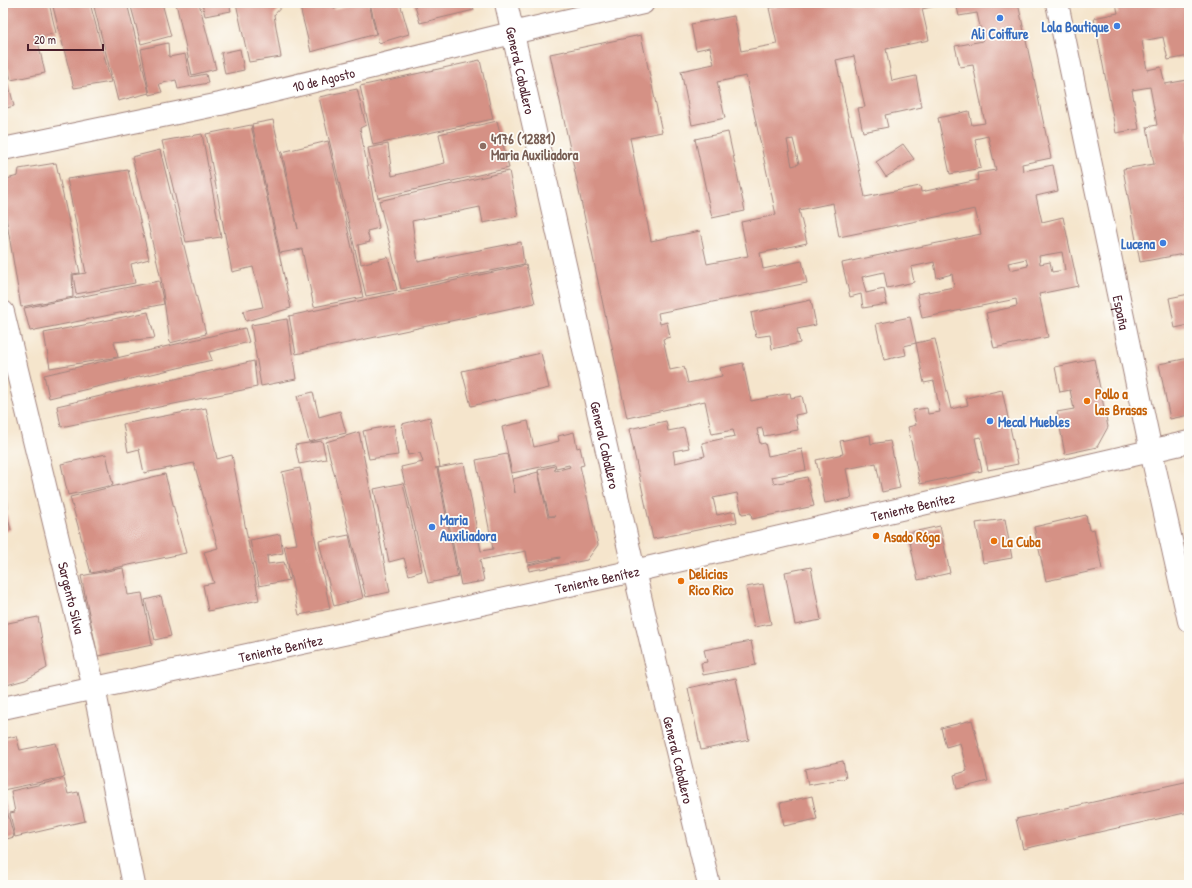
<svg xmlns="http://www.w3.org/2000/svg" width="1192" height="888" font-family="'Patrick Hand',sans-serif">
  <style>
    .building { fill: #d59185; fill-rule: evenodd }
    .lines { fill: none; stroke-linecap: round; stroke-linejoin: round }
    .street-casing { stroke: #a0827c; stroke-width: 24 }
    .secondary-casing { stroke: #a0827c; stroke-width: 24 }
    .primary-casing { stroke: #a0827c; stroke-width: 24 }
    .street { stroke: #fff; stroke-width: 22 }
    .secondary { stroke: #fff; stroke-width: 22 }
    .primary { stroke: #fff; stroke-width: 22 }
    .shop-dot { fill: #3f7fe0; stroke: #fdfcf7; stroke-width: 1.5 }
    .education-dot { fill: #8d6e63; stroke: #fdfcf7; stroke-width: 1.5 }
    .food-dot { fill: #e8710a; stroke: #fdfcf7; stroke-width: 1.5 }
    .labels { text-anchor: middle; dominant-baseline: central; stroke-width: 3.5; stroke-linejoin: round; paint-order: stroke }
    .shop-label { font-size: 14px; font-weight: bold; fill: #366cbe; stroke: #fdfcf7; text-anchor: end }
    .street-label { font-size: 14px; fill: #4a1f2b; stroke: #fdfcf7 }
    .education-label { font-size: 14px; font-weight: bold; fill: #785e54; stroke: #fdfcf7; text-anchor: start }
    .food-label { font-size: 14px; font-weight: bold; fill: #c56008; stroke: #fdfcf7; text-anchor: start }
  </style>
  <rect width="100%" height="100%" fill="#fdfcf7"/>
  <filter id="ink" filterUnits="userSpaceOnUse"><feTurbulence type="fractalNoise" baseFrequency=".025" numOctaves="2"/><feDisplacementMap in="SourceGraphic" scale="8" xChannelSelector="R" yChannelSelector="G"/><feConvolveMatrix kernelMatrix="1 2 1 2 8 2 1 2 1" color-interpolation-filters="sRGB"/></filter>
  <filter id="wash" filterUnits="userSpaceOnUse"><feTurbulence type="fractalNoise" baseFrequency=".012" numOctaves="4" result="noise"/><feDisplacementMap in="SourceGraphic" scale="16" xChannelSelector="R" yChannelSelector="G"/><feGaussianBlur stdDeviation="0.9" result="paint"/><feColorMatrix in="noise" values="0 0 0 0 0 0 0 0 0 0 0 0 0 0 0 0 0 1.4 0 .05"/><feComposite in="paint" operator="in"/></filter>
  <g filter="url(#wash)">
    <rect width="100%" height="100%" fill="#f5e5cc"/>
    <g id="blocks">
      <g class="building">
        <path d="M 3,3 L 49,3 L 56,33 L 37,37 L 45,73 L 11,80 L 3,48 Z"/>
        <path d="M 52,3 L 90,3 L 111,82 L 74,88 Z"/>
        <path d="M 93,3 L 127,3 L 149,93 L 118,101 Z"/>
        <path d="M 130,3 L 162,3 L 171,36 L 141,44 Z"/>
        <path d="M 176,3 L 199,3 L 216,69 L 192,75 Z"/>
        <path d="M 202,3 L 229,3 L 231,11 L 205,16 Z"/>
        <path d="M 236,3 L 285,3 L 274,15 L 281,57 L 249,62 Z"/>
        <path d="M 299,3 L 333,3 L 334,9 L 359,3 L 369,3 L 376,34 L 311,52 Z"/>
        <path d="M 370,3 L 400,3 L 409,34 L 379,43 Z"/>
        <path d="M 414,3 L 472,3 L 474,10 L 420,23 Z"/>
        <path d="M 795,3 L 948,3 L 922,9 L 929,40 L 886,49 L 892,81 L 916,76 L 922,107 L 885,115 L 888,127 L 863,132 L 858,108 L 865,107 L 854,56 L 836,60 L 865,197 L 920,186 L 921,192 L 978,180 L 977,173 L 996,170 L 988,136 L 975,139 L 981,168 L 950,174 L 938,118 L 969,111 L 972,125 L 985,123 L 973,65 L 960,67 L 955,46 L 983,41 L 977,13 L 959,16 L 956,3 L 1018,3 L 1051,158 L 1022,164 L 1023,171 L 1053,165 L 1058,191 L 1036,196 L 1042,222 L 1063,217 L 1078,286 L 1039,294 L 1048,337 L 994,348 L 986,313 L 1017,306 L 1016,299 L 922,318 L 917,294 L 954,287 L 952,274 L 937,278 L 934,262 L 911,267 L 914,282 L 887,288 L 884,272 L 862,277 L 866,293 L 884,289 L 887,304 L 863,308 L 861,294 L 850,297 L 842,263 L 981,234 L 975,209 L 839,237 L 833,203 L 799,210 L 807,243 L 760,253 L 763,269 L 802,261 L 807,283 L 658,313 L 660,324 L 667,322 L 670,337 L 663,339 L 670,370 L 684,367 L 688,383 L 722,376 L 720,368 L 743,363 L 751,401 L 790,393 L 791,398 L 802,396 L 806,413 L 795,415 L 798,430 L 764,436 L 762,428 L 757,429 L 760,444 L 765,443 L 768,456 L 802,449 L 806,470 L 772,477 L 774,484 L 807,477 L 814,506 L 752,519 L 751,513 L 742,514 L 737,493 L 713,498 L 717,515 L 735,511 L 737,522 L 653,539 L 629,429 L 666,421 L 668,431 L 684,428 L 689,448 L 673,451 L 675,463 L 705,456 L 702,443 L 735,436 L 733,430 L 712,434 L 705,401 L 627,418 L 550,54 L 641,35 L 662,132 L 630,138 L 651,241 L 700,231 L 707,264 L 748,256 L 741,222 L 776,215 L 746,76 L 717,82 L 725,118 L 692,125 L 681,71 L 714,64 L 710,47 L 696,50 L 691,24 L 734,16 L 741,51 L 777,44 L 769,8 ZM 793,139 L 799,164 L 792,166 L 787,140 ZM 1062,252 L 1065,270 L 1052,272 L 1050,262 L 1040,264 L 1039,256 ZM 1026,259 L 1028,266 L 1010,270 L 1008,263 Z"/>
        <path d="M 1116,3 L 1189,3 L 1189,56 L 1168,60 L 1163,37 L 1142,41 L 1147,70 L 1161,67 L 1165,84 L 1187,80 L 1189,93 L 1189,253 L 1140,262 L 1123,169 L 1154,164 L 1147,127 L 1157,125 L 1150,87 L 1132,90 L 1139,129 L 1116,133 L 1094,18 L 1118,13 Z"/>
        <path d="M 168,43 L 169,57 L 185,54 L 190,77 L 206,74 L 208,83 L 178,89 L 176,80 L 159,84 L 162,92 L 150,95 L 141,49 Z"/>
        <path d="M 240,49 L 244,70 L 225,74 L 221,53 Z"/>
        <path d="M 480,60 L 493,119 L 373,145 L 360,86 Z"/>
        <path d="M 3,61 L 14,106 L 3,109 Z"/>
        <path d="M 357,89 L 366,125 L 360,128 L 379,228 L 367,231 L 370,242 L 358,245 L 361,264 L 388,257 L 397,290 L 366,296 L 319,97 Z"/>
        <path d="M 273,120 L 298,229 L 282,152 L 328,141 L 363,297 L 314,307 L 302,249 L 280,253 L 252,124 Z"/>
        <path d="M 497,121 L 509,168 L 378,198 L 368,148 L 388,144 L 392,176 L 445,163 L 439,134 Z"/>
        <path d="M 251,125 L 291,308 L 246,321 L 243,311 L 263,307 L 253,267 L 232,272 L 206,134 Z"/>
        <path d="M 728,132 L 745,211 L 712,218 L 695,139 Z"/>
        <path d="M 202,134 L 221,237 L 186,242 L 162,141 Z"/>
        <path d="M 903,144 L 914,159 L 886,177 L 876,162 Z"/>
        <path d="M 160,150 L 206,334 L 170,343 L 161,279 L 132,157 Z"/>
        <path d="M 56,163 L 80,273 L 72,274 L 73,297 L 21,307 L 3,199 L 3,180 L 18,176 L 19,169 Z"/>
        <path d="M 128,170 L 149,259 L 131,264 L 135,283 L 76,294 L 73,275 L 86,273 L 67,179 Z"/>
        <path d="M 509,171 L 518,216 L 483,223 L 480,207 L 412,221 L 418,262 L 521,242 L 524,264 L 401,289 L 379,201 Z"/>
        <path d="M 526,265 L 535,303 L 296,354 L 289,316 Z"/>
        <path d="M 159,281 L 164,304 L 30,331 L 24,308 Z"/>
        <path d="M 1189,294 L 1189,325 L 1175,328 L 1169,298 Z"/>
        <path d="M 811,300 L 816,325 L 797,329 L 800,343 L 772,349 L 770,335 L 756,337 L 751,313 Z"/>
        <path d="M 148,312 L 155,338 L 114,342 L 118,357 L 50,368 L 44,333 Z"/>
        <path d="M 910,317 L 916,343 L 904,346 L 906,355 L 884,360 L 876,324 Z"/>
        <path d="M 287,319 L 296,379 L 261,386 L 251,325 Z"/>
        <path d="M 245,328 L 249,342 L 209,352 L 212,360 L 49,398 L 44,375 Z"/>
        <path d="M 935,339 L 951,409 L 968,405 L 966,398 L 1002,390 L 1018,464 L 988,470 L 981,437 L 975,438 L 982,471 L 920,484 L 908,427 L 916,425 L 913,410 L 927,408 L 928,414 L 940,412 L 934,381 L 924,383 L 916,343 Z"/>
        <path d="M 541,353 L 549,388 L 471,406 L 462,371 Z"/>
        <path d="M 1189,358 L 1189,415 L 1170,419 L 1159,364 Z"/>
        <path d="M 1094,359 L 1108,427 L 1097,447 L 1065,454 L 1057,412 L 1074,409 L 1070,390 L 1060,392 L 1055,367 Z"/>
        <path d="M 254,361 L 257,387 L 61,427 L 57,406 Z"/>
        <path d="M 313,392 L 319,417 L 340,411 L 346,433 L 309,442 L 297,396 Z"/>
        <path d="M 206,408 L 217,459 L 232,455 L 259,600 L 208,611 L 203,585 L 214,583 L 204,552 L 218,548 L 194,463 L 144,473 L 139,449 L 128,452 L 123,424 Z"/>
        <path d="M 430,417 L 440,467 L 435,468 L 437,468 L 458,577 L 428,583 L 401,467 L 423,462 L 420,453 L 408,455 L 402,424 Z"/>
        <path d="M 528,421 L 534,447 L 559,441 L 558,436 L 574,432 L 577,448 L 580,447 L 584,465 L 580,466 L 598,545 L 587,560 L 529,571 L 528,565 L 560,558 L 560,557 L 528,563 L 526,551 L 480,560 L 484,581 L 461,585 L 438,468 L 464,463 L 481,551 L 493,549 L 476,460 L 507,454 L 515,493 L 513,479 L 538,472 L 548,517 L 555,516 L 549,516 L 538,470 L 554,466 L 555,471 L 570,467 L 569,465 L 556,468 L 555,464 L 512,473 L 502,427 Z"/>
        <path d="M 394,425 L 398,455 L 369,459 L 363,431 Z"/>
        <path d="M 359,432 L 390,592 L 366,597 L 326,442 Z"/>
        <path d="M 870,435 L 871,444 L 890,441 L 900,488 L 882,492 L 876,463 L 846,469 L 852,498 L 825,503 L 816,460 L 843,454 L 840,441 Z"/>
        <path d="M 322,441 L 326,459 L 299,464 L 295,445 Z"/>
        <path d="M 106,454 L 113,485 L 68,495 L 61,464 Z"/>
        <path d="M 300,468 L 330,609 L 299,615 L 284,546 L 297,544 L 282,472 Z"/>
        <path d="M 165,474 L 186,553 L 91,573 L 70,497 Z"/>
        <path d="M 403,483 L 422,571 L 409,575 L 404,558 L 389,562 L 374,489 Z"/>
        <path d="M 3,486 L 8,508 L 3,509 Z"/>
        <path d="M 6,511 L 11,530 L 3,532 L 3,512 Z"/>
        <path d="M 1086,515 L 1089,530 L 1094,529 L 1102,569 L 1046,581 L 1034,527 Z"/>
        <path d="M 1005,519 L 1012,558 L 983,563 L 976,523 Z"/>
        <path d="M 940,526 L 950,573 L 918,580 L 908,533 Z"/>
        <path d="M 280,534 L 283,553 L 267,556 L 268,564 L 284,562 L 289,580 L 259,586 L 250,540 Z"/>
        <path d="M 349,535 L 363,598 L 334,606 L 319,541 Z"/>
        <path d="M 811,567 L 821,620 L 795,625 L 785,572 Z"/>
        <path d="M 123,568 L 128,595 L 142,593 L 152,645 L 98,656 L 81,576 Z"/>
        <path d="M 763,584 L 771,624 L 754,627 L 746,587 Z"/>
        <path d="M 161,596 L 171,636 L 155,640 L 145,600 Z"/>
        <path d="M 38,617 L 47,668 L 25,680 L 3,686 L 3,624 Z"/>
        <path d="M 751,641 L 756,665 L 703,675 L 701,663 L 707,662 L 704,650 Z"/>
        <path d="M 736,678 L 749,740 L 701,750 L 688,688 Z"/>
        <path d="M 972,720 L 988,781 L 957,789 L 954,775 L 967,771 L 960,743 L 946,747 L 941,728 Z"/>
        <path d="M 16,736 L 20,750 L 56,743 L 65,777 L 3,790 L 3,739 Z"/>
        <path d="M 843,761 L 846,778 L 808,785 L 805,769 Z"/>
        <path d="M 64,779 L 68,794 L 78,792 L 85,821 L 15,837 L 10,813 L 15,812 L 11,791 Z"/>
        <path d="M 1189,781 L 1189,812 L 1023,849 L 1016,819 Z"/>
        <path d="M 3,796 L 14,837 L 3,840 Z"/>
        <path d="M 812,796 L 817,819 L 784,826 L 780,803 Z"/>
      </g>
    </g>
  </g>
  <g filter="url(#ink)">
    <use href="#blocks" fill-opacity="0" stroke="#a0827c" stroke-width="1"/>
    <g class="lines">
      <defs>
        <g id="street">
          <path id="s1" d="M 506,3 L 634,571"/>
          <path id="s2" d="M 1057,3 L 1151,451"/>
          <path id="s3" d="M 3,149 L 220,104 L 512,33 L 643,3"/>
          <path id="s4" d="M 3,312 L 94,688 L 134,885"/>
        </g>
        <g id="secondary">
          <path d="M 1151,451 L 1189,621"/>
          <path id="s5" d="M 634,571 L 709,885"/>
        </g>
        <g id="primary">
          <path id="s6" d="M 3,708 L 634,571 L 1189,442"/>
        </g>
      </defs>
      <use href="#street" class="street-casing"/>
      <use href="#secondary" class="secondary-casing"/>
      <use href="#primary" class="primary-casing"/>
      <use href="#street" class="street"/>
      <use href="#secondary" class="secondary"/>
      <use href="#primary" class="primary"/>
    </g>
  </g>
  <g class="shop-dot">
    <circle cx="1000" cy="18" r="4"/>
    <circle cx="1117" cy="26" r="4"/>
    <circle cx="1163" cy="243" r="4"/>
    <circle cx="990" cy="421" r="4"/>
    <circle cx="432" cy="527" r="4"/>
  </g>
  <circle class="education-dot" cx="483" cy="146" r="4"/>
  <g class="food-dot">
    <circle cx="1087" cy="401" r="4"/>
    <circle cx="876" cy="536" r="4"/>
    <circle cx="994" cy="541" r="4"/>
    <circle cx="681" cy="581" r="4"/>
  </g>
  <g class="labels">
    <g class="shop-label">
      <text x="1109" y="26">Lola Boutique</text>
      <text x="1000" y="33" text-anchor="middle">Ali Coiffure</text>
      <text x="1155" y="243">Lucena</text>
      <text x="998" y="421" text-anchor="start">Mecal Muebles</text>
      <text x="440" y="519" text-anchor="start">Maria<tspan x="440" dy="16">Auxiliadora</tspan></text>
    </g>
    <g class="street-label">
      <text stroke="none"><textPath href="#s1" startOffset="69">General Caballero</textPath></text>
      <text stroke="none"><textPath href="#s3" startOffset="328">10 de Agosto</textPath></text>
      <text stroke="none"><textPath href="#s2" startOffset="316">España</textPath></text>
      <text stroke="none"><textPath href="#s1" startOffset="453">General Caballero</textPath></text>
      <text stroke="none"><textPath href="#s6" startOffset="932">Teniente Benítez</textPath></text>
      <text stroke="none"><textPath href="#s6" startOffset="608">Teniente Benítez</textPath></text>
      <text stroke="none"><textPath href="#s4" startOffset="294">Sargento Silva</textPath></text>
      <text stroke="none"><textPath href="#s6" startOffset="284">Teniente Benítez</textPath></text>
      <text stroke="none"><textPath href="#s5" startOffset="194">General Caballero</textPath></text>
    </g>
    <g class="education-label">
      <text x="491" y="138">4176 (12881)<tspan x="491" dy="16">Maria Auxiliadora</tspan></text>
    </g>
    <g class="food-label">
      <text x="1095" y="393">Pollo a<tspan x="1095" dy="16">las Brasas</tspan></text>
      <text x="884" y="536">Asado Róga</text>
      <text x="1002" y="541">La Cuba</text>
      <text x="689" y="573">Delicias<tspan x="689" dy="16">Rico Rico</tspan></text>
    </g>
  </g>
  <rect width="1192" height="888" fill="none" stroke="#fdfcf7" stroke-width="16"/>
  <path d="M28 44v6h75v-6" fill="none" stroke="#4a1f2b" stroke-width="2"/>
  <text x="34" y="44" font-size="12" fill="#4a1f2b" stroke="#fdfcf7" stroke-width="3" paint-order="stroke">20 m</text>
</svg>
